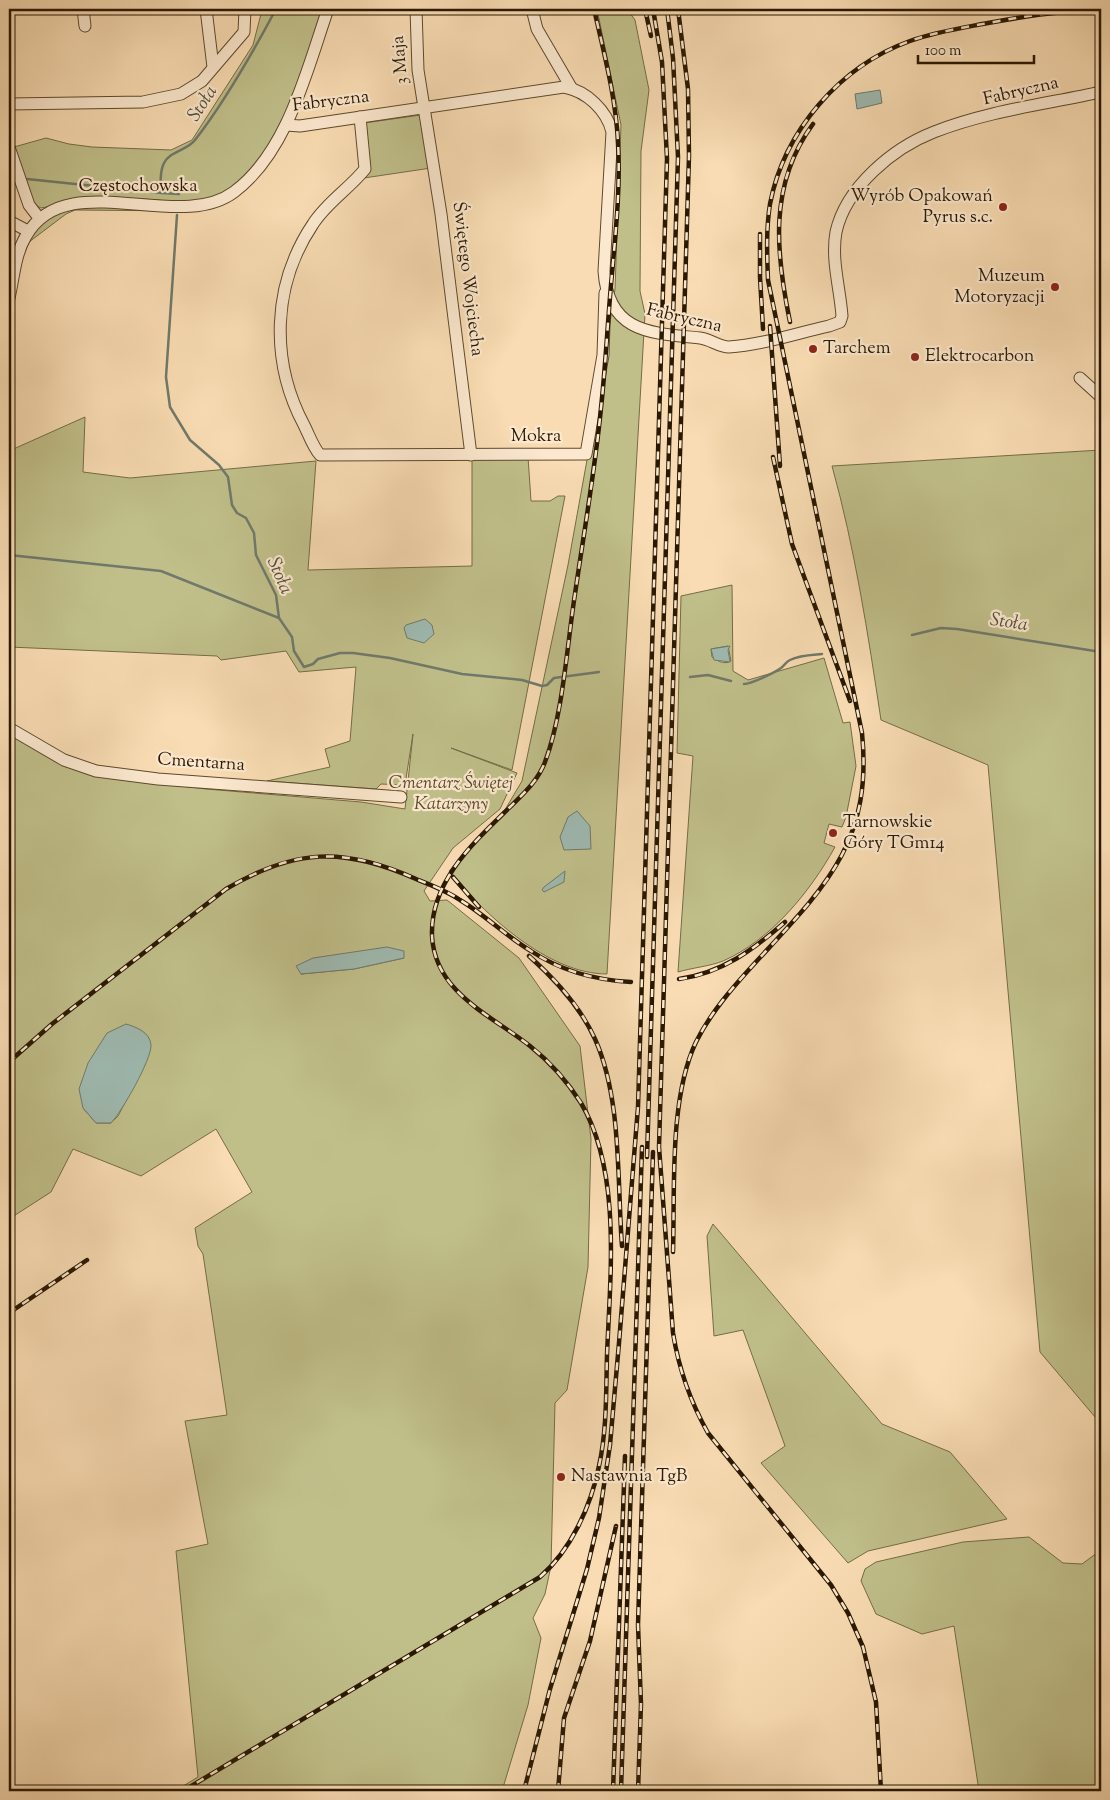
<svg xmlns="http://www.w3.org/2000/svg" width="1110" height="1800" font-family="'Sorts Mill Goudy',serif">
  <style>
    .green { fill: #c0bf8a; stroke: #756c46; fill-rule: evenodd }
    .water { fill: #9ebab1; stroke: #70796b }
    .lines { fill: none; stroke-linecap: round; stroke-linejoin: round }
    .stream { stroke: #70796b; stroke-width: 2.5 }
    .minor-casing { stroke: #5e492e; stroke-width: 13 }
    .minor { stroke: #fbe8ce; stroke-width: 11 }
    .rail-casing { stroke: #2a1801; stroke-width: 4.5 }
    .rail { stroke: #fbe8ce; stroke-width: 2.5; stroke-dasharray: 8; stroke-linecap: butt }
    .poi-dot { fill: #8f2418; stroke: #fbe8ce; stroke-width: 2 }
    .labels { text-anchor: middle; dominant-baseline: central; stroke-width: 4.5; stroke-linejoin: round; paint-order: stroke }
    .street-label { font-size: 18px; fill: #2a1801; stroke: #fbe8ce }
    .poi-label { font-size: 18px; fill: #2a1801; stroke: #fbe8ce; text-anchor: start }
    .park-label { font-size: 18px; font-style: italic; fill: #574a2a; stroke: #fbe8ce }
    .water-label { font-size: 19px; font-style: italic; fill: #53513f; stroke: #fbe8ce }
  </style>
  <rect width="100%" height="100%" fill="#f9dcb3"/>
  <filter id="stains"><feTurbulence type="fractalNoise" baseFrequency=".004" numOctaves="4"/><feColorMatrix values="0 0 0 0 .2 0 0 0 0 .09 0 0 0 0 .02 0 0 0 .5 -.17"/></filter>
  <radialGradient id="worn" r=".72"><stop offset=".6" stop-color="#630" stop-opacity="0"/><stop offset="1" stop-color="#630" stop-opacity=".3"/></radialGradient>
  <g class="green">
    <path d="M 264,9 L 323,9 C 302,67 273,192 199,201 C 177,204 153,198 131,199 C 111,199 90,198 70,200 C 60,202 51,207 41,208 L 33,204 L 14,147 L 46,138 L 69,144 L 92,147 L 171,150 L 192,140 L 253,45 L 261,14 Z"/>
    <path d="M 597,9 L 627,9 L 635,20 L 649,90 L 641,151 L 640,291 L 645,314 L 607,974 C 548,974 484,914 449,871 L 506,808 L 522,781 L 568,565 L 602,377 L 615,289 L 621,125 Z"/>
    <path d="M 421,115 L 431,168 L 364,178 L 370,162 L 364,123 Z"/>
    <path d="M 99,206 L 189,211 L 75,210 L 66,214 L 29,242 L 22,258 C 34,213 58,212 99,206 Z"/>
    <path d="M 85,417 L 83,472 L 130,478 L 316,461 L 308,570 L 472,566 L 472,460 L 528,457 L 531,501 L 550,501 L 558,496 L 565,496 L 512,770 L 451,748 L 517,773 L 500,809 L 453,848 L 424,891 L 430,901 L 447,900 L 519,958 L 580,1046 L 591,1139 L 588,1267 L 567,1390 L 555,1403 L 551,1566 L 545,1594 L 533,1618 L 541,1638 L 528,1705 L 502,1791 L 175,1791 L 198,1777 L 176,1551 L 208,1544 L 185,1421 L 227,1415 L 203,1254 L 198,1246 L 195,1228 L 252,1192 L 216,1129 L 141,1176 L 73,1149 L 51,1192 L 9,1219 L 9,733 L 65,766 L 90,775 L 206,789 L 361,802 L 405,809 L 413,734 L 405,785 L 381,784 L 376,789 L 267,781 L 330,767 L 325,749 L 350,741 L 356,667 L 299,672 L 286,651 L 221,660 L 217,656 L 9,647 L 9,451 ZM 404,958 L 354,969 L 301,974 ZM 129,1095 L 118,1116 L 111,1123 L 96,1123 L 83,1108 Z"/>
    <path d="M 1101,450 L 1101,1424 L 1040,1352 L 988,765 L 881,720 C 868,634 855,549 832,466 Z"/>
    <path d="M 732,585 L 733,671 L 748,680 L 824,658 L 843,723 L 850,722 L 856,766 L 846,817 L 842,827 L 829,824 L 824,843 L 835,847 C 810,892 771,940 723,961 C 711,966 691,968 678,972 L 693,756 L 677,753 L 681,596 ZM 728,646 L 731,661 C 724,665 718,661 712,657 L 711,649 Z"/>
    <path d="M 713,1224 L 882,1424 L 950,1452 L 1007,1519 L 868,1551 L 848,1563 L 761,1463 L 785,1446 L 743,1330 L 714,1336 L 707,1236 Z"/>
    <path d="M 1029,1537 L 1063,1563 L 1082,1564 L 1101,1550 L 1101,1791 L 979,1791 L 954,1626 L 922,1634 L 876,1614 L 861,1581 L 865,1569 L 876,1562 L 963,1542 Z"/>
  </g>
  <g class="water">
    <path d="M 880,90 L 882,103 L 857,109 L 855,94 Z"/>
    <path d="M 425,619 L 432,625 L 434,634 L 424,643 L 407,638 L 404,628 L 406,625 Z"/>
    <path d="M 730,646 L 728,650 L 730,662 L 714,660 L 711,649 Z"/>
    <path d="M 577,811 L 590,826 L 591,849 L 564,850 L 560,837 L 568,817 Z"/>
    <path d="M 565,871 L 564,882 L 544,892 L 542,890 L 544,887 Z"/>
    <path d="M 387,947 L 404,951 L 404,958 L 354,969 L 301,974 L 296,966 L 313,958 Z"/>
    <path d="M 126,1024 C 136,1027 150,1032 151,1045 C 152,1059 121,1113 111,1123 L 96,1123 L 83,1108 L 79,1089 L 88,1063 L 107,1033 Z"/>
  </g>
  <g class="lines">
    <g class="stream">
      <path d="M 27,179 L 162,193"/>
      <path d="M 179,194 L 162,193 C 160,184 160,171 164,163 C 170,151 188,150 195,140 C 226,100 252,54 276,9"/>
      <path d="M 177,215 L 166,377 L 170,407 L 190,440 L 219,465 L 228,477 L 232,505 L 237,513 L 246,518 L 254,533 L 256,555 L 276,595 L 279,618 L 292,637 L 294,651 L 304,667 L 313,664 L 318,659 L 340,653 L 353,653 L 390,658 L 462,674 L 522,680 L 542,686 L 547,685 L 554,678 L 599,672"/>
      <path d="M 9,555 L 161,571 L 279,618"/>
      <path d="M 912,635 L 941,628 L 957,629 L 1101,652"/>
      <path d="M 690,677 L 708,675 L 731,681"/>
      <path d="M 744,684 C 751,684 774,673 781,668 C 784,666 786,662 790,660 C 800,655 811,655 822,654"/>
    </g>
    <defs>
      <g id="minor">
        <path d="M 83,9 L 85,26"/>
        <path d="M 206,9 L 213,67"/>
        <path d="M 416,9 L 418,70 L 441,214 L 471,455"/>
        <path d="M 532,9 L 537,29 L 572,89"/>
        <path d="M 9,104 L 143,102 L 181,94 L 202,81 L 244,32 L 245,9"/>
        <path d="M 360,117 L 365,169 C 349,189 327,202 313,224 C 272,285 270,361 304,425 C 309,435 313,447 320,455 L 586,454 L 603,355 L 605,293"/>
        <path d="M 286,125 L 300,126 L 564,87 C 587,91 607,111 612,132 L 604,271 C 608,333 651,333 700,338 C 710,339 719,347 729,347 C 762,345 797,333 829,326 L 840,322 L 842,316 C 840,288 831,260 836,232 C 846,187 893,148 934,132 C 987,111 1046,104 1101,92"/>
        <path d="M 9,147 L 29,205 L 39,218"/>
        <path d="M 9,221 L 28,231"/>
        <path d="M 9,298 C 14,277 15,254 26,236 C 66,165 178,234 234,192 C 288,152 307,69 328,9"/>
        <path d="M 1080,378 L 1101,397"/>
        <path d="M 9,728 L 64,760 L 96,771 L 158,779 L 401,797"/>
      </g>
    </defs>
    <use href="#minor" class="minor-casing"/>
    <use href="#minor" class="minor"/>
    <defs>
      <g id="rail">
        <path d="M 645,9 L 651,36"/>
        <path d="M 678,9 L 688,89 L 689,156 L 659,1147 L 673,1333 C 679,1370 690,1401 708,1433 L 831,1585 L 848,1613 L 863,1647 L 876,1702 L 881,1791"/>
        <path d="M 760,234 L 760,277 L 763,329"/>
        <path d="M 790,322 C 776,254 768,185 813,124"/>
        <path d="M 770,326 L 780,466"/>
        <path d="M 773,457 L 792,544 L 850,701"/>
        <path d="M 453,877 L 479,907"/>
        <path d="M 529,956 C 556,980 580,1006 595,1039 C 622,1099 617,1181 622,1246"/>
        <path d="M 679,979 C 722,973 753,950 785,922"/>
        <path d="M 9,1062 L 52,1024 L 226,889 C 294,849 343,846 416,879 C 431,885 447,891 460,900 C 485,915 506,936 531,951 C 561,971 595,980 631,982"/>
        <path d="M 647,1157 L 678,157 L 673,58 L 667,9"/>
        <path d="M 673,1252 C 675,1188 669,1099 696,1042 C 711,1012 733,987 755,963 C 824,888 873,843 862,733 L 768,280 C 767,255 766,229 770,204 C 784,131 840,66 910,41 C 935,32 962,28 988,23 C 1026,16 1063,10 1101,10"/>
        <path d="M 9,1313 L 87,1260"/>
        <path d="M 183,1791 L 540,1577 C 571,1550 591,1506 599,1466 C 607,1430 606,1391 607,1355 C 610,1277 622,1172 581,1103 C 567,1081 550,1062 530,1046 C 491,1015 435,993 432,936 C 430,882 473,843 509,808 C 523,794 538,781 545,762 C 563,715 567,645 575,594 C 584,532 595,470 601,408 C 605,371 607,334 610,297 C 614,246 621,194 618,143 C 616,98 604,53 594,9"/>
        <path d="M 524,1791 L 550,1689 L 587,1569 L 599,1518 L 610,1445 L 619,1343 L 638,1107 L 667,159 L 662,62 L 653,9"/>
        <path d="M 558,1791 L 564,1718 L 590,1641 L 616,1526"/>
        <path d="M 613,1791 L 625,1456"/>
        <path d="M 621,1791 L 642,1147"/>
        <path d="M 638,1791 L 641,1704 L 638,1625 L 653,1152"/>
      </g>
    </defs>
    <use href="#rail" class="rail-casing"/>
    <use href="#rail" class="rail"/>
  </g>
  <g class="poi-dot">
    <circle cx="1003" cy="207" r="5"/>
    <circle cx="1055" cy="287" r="5"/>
    <circle cx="813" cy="349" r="5"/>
    <circle cx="915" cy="357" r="5"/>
    <circle cx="833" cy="833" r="5"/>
    <circle cx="561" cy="1477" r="5"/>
  </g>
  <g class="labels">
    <g class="street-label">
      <text transform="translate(401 60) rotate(-95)">3 Maja</text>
      <text transform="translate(1021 92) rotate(-13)">Fabryczna</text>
      <text transform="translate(331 102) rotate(-7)">Fabryczna</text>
      <text x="138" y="187">Częstochowska</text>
      <text transform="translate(467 279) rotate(83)">Świętego Wojciecha</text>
      <text transform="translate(684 319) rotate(13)">Fabryczna</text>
      <text x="536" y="437">Mokra</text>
      <text transform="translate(201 763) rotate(4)">Cmentarna</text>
    </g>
    <g class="poi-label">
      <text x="993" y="197" text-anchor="end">Wyrób Opakowań<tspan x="993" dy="21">Pyrus s.c.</tspan></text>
      <text x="1045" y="277" text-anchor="end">Muzeum<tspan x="1045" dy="21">Motoryzacji</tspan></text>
      <text x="823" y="349">Tarchem</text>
      <text x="925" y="357">Elektrocarbon</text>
      <text x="843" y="823">Tarnowskie<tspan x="843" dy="21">Góry TGm14</tspan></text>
      <text x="571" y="1477">Nastawnia TgB</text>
    </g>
    <g class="park-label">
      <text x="451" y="784">Cmentarz Świętej<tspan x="451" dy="21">Katarzyny</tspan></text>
    </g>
    <g class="water-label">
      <text transform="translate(203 104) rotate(-57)">Stoła</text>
      <text transform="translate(279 576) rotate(67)">Stoła</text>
      <text transform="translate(1009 623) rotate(9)">Stoła</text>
    </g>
  </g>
  <rect width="1110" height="1800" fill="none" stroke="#f9dcb3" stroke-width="30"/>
  <rect x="10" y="10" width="1090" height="1780" fill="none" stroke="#2a1801" stroke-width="2.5"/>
  <rect x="15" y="15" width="1080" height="1770" fill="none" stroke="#2a1801"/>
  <path d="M918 55v8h116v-8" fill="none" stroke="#2a1801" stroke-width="2.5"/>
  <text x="925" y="55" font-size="15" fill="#2a1801" stroke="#fbe8ce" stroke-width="4" paint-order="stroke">100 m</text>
  <rect width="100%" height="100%" filter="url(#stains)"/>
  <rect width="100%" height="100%" fill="url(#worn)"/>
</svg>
